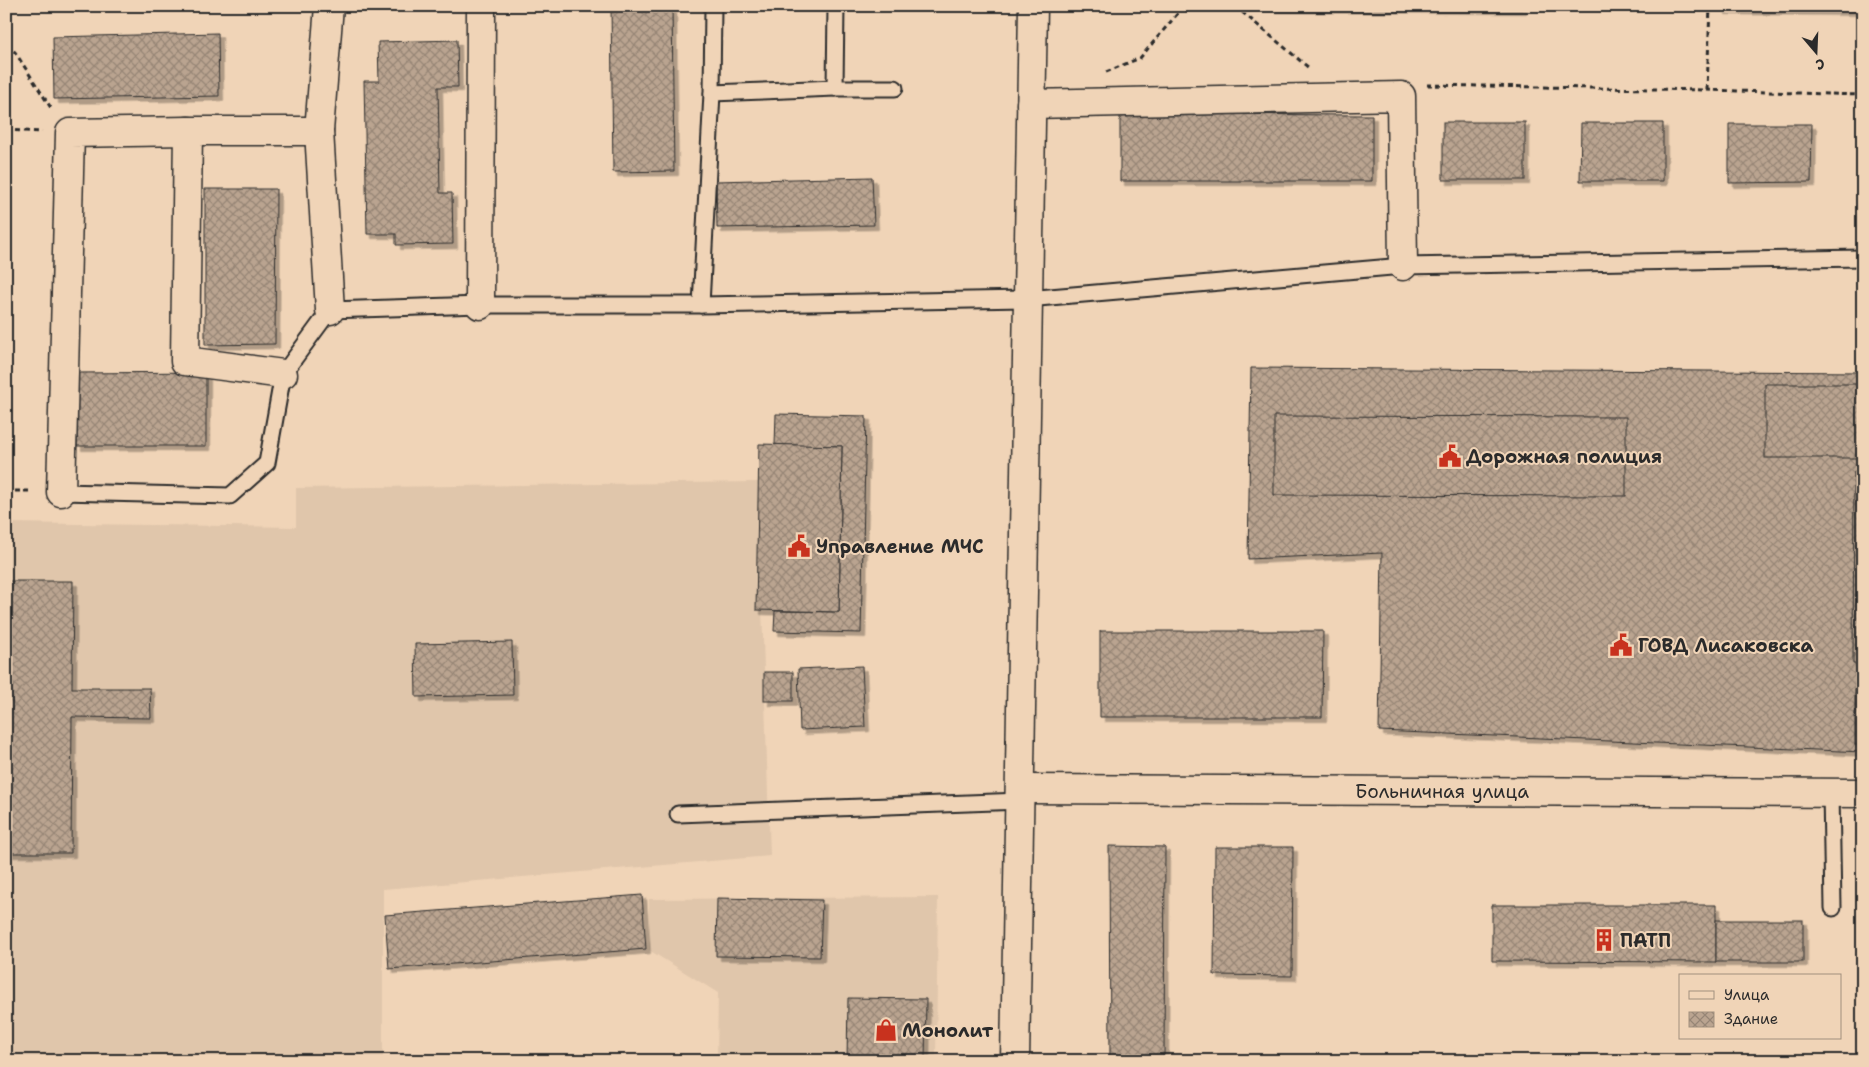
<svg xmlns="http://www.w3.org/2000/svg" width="1869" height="1067" font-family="'Shantell Sans',sans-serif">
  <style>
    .built { fill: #e0c6ab }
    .building { fill: url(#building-cross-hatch); stroke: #2b2b2b; filter: url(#shadow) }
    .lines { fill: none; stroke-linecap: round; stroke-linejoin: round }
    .service-casing { stroke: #2b2b2b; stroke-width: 19 }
    .minor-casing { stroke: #2b2b2b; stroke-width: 31 }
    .path { stroke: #2b2b2b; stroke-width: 3; stroke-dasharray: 5 4; stroke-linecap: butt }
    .service { stroke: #f0d4b7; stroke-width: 15 }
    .minor { stroke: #f0d4b7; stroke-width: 28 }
    .labels { text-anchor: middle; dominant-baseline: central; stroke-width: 4; stroke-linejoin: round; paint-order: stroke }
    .poi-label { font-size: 19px; font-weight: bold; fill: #2b2b2b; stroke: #f0d4b7; text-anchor: start }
    .street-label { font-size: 19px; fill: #2b2b2b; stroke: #f0d4b7 }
  </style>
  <defs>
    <pattern id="building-cross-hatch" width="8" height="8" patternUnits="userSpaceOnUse" patternTransform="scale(1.25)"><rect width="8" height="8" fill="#baa490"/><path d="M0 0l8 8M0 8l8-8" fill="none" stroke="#978676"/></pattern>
    <filter id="shadow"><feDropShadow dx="4.5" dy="4.5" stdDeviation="0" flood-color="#0004"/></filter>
  </defs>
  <rect width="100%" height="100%" fill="#f0d4b7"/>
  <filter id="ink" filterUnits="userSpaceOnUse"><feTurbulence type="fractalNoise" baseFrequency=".02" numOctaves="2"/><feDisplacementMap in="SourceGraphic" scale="10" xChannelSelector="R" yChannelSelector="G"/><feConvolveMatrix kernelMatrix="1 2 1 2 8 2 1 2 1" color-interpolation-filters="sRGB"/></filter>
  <g filter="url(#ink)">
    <g class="built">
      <path d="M 758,482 L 770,856 L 383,889 L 383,1061 L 6,1061 L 6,523 L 296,527 L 296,488 Z"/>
      <path d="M 938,897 L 936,1061 L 717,1061 L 718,993 L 649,950 L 649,899 Z"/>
    </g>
    <g class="building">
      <path d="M 611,6 L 672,6 L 674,171 L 613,172 Z"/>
      <path d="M 1271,6 L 1523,6 L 1522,9 L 1271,8 Z"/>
      <path d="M 1721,6 L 1863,6 L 1863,11 L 1721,10 Z"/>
      <path d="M 218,33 L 219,96 L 54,99 L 53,37 Z"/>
      <path d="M 457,40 L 458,87 L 438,87 L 440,193 L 452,193 L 453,244 L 396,245 L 396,234 L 367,234 L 364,81 L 379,81 L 378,42 Z"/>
      <path d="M 1120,114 L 1372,115 L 1372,181 L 1120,181 Z"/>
      <rect x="1443" y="122" width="82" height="58"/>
      <path d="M 1581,123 L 1663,123 L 1663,181 L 1580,181 Z"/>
      <path d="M 1729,124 L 1812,124 L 1811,182 L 1729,183 Z"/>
      <path d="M 872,177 L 874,225 L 717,228 L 716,181 Z"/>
      <path d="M 205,189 L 276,189 L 275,344 L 205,345 Z"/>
      <path d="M 1251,368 L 1863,372 L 1863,752 L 1379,731 L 1382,553 L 1248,559 Z"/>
      <path d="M 206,372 L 206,446 L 77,446 L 76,373 Z"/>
      <rect x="1765" y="384" width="98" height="74"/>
      <path d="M 776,414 L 866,416 L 861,633 L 774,631 L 775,611 L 839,612 L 842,446 L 775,445 Z"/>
      <path d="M 1274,416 L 1626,417 L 1626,496 L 1274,495 Z"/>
      <path d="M 759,444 L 842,446 L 839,612 L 756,610 Z"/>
      <path d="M 1854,472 L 1863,472 L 1863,664 L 1853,664 Z"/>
      <path d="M 6,581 L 73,581 L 72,688 L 150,688 L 151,718 L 72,717 L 71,853 L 6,853 Z"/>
      <path d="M 1100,631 L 1323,631 L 1322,717 L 1100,717 Z"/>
      <path d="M 512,642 L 513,695 L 416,697 L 415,644 Z"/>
      <path d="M 862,666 L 865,727 L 800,730 L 798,669 Z"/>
      <rect x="764" y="672" width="29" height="29"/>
      <rect x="1855" y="689" width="8" height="56"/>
      <path d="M 1109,846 L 1165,847 L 1164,1061 L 1110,1061 Z"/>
      <path d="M 1215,847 L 1293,847 L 1292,976 L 1214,975 Z"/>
      <path d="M 642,895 L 646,949 L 389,969 L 385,915 Z"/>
      <path d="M 717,898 L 822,900 L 820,957 L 716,956 Z"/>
      <path d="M 1492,905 L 1716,905 L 1716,962 L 1492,961 Z"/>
      <rect x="1716" y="920" width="87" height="42"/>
      <path d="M 848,998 L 926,999 L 925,1061 L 847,1061 Z"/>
    </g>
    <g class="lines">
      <defs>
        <g id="service">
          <path d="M 835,88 L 836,6"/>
          <path d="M 712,93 L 835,88 L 895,88"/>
          <path d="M 701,305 L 712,93 L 713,6"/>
          <path d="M 61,492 L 230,496 L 267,463 L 283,374 L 330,310 L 480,305 L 701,305 L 1027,299 L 1403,266 L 1863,258"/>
          <path d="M 1831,792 L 1833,908"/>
          <path d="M 678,814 L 1021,801"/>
        </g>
        <g id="minor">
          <path d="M 329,6 L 319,131 L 330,310"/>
          <path d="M 1031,104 L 1401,96 L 1403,266"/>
          <path d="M 480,305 L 481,6"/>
          <path d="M 283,374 L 185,361 L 188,131 L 319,131"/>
          <path d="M 61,492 L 70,133 L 188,131"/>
          <path d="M 1021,789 L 1863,793"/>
          <path d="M 1015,1061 L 1033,6"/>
        </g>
      </defs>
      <use href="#service" class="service-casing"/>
      <use href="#minor" class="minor-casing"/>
      <g class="path">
        <path d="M 1235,6 L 1309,68"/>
        <path d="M 6,46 L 15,52 L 53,111"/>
        <path d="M 1106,72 L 1140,58 L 1184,6"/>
        <path d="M 1427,85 L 1707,90 L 1859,95"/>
        <path d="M 1707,90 L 1710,6"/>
        <path d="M 6,130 L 42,132"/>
        <path d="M 6,491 L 32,491"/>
      </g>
      <use href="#service" class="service"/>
      <use href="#minor" class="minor"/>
    </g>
  </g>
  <defs>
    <symbol id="civic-bare" viewBox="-9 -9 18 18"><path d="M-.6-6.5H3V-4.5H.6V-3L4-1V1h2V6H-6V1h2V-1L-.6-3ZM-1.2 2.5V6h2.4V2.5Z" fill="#c8321e" stroke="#f0d4b7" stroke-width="2.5" paint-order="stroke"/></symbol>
    <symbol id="building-bare" viewBox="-9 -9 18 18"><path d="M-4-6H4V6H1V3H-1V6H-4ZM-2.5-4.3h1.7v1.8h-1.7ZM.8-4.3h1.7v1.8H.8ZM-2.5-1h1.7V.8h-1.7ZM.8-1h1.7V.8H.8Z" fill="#c8321e" stroke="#f0d4b7" stroke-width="2.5" paint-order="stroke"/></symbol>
    <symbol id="shop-bare" viewBox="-9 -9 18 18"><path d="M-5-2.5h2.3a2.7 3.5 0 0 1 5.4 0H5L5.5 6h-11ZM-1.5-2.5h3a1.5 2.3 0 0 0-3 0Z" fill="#c8321e" stroke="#f0d4b7" stroke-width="2.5" paint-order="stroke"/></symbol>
  </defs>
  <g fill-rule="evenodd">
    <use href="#civic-bare" x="1434" y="440" width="32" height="32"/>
    <use href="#civic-bare" x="783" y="530" width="32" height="32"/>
    <use href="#civic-bare" x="1605" y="629" width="32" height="32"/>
    <use href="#building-bare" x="1588" y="924" width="32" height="32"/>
    <use href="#shop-bare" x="870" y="1014" width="32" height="32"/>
  </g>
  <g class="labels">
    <g class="poi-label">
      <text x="1466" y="456">Дорожная полиция</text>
      <text x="816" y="546">Управление МЧС</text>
      <text x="1638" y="645">ГОВД Лисаковска</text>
      <text x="1620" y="940">ПАТП</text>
      <text x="902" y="1030">Монолит</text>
    </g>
    <g class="street-label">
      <text x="1442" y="791">Больничная улица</text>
    </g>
  </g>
  <rect width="1869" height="1067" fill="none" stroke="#f0d4b7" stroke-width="25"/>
  <rect x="12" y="12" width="1844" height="1042" fill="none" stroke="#2b2b2b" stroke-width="2" filter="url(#ink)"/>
  <rect x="1679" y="974" width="162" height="65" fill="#f0d4b7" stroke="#a1907f"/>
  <rect x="1689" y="991" width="25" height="8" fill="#f0d4b7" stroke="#a1907f"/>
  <text x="1724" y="1000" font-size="15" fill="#2b2b2b">Улица</text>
  <rect x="1689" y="1012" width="25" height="15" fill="url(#building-cross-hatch)" stroke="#a1907f"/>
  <text x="1724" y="1024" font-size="15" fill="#2b2b2b">Здание</text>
  <g transform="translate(1816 52) rotate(161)" stroke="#f0d4b7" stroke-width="4" paint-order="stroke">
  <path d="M0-4L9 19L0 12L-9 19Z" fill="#2b2b2b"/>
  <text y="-8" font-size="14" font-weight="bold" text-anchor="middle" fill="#2b2b2b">С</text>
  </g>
</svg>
